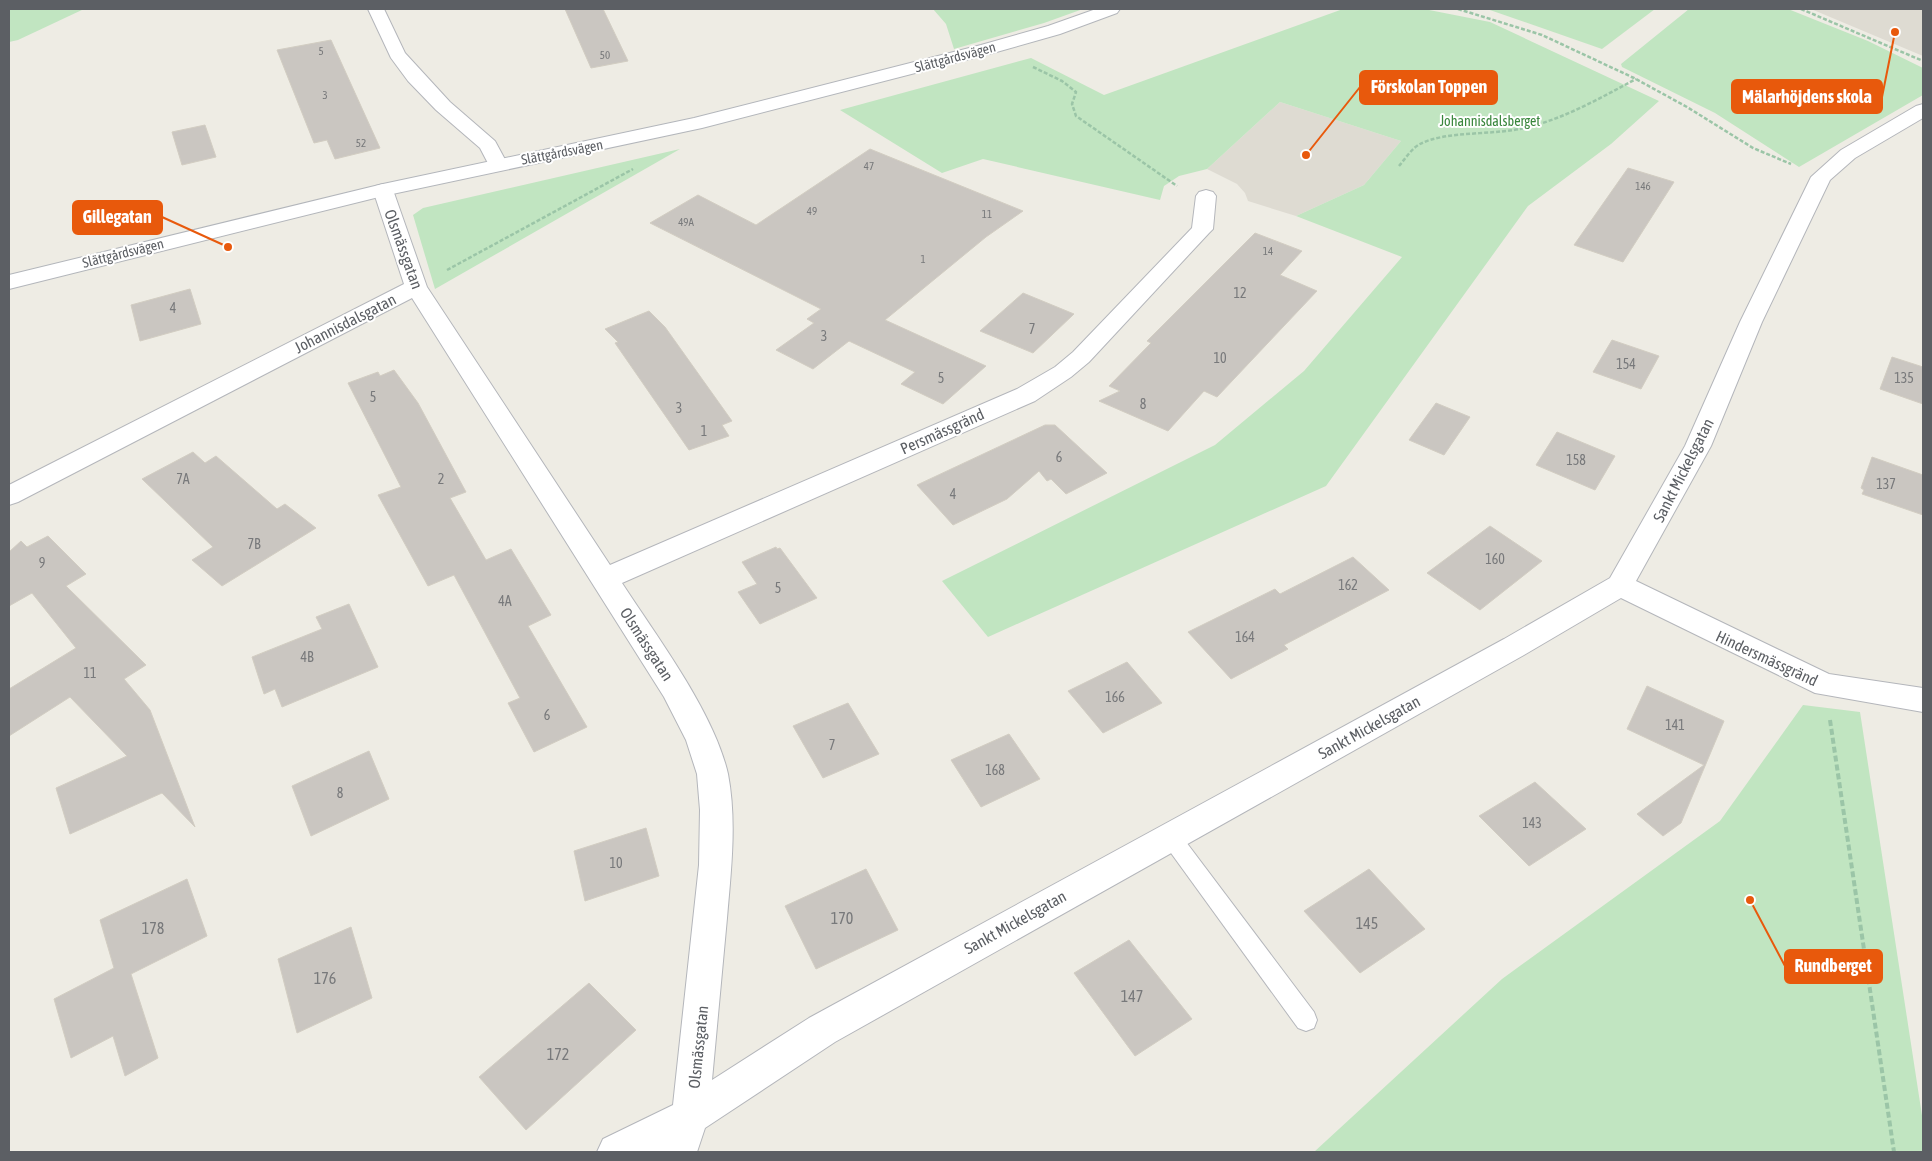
<svg xmlns="http://www.w3.org/2000/svg" width="1932" height="1161" font-family="'Asap Condensed',sans-serif">
  <style>
    .education { fill: #dedbd2 }
    .green { fill: #c1e5c1 }
    .building { fill: #cac6c1; stroke: #d2cdc2 }
    .lines { fill: none; stroke-linecap: round; stroke-linejoin: round }
    .lane-casing { stroke: #b4b6bb; stroke-width: 2 }
    .street-casing { stroke: #b4b6bb; stroke-width: 2 }
    .secondary-casing { stroke: #b3b6bb; stroke-width: 2 }
    .path-far1 { stroke: #9bc5a7; stroke-width: 2.5; stroke-dasharray: 4 2; stroke-linecap: butt }
    .path { stroke: #9bc5a7; stroke-width: 4; stroke-dasharray: 6 3; stroke-linecap: butt }
    .lane { fill: #fff; fill-rule: evenodd }
    .street { fill: #fff; fill-rule: evenodd }
    .secondary { fill: #fff; fill-rule: evenodd }
    .labels { text-anchor: middle; dominant-baseline: central; stroke-width: 4; stroke-linejoin: round; paint-order: stroke }
    .far-number-label { font-size: 11px; fill: #78797b }
    .far-street-label { font-size: 14px; fill: #5c5f64; stroke: #fff }
    .far-park-label { font-size: 14px; fill: #39863c; stroke: #fff }
    .number-label { font-size: 14px; fill: #78797b }
    .street-label { font-size: 16px; fill: #5c5f64; stroke: #fff }
    .near-number-label { font-size: 16px; fill: #78797b }
    .leader { fill: none; stroke: #e8590c; stroke-width: 2 }
    .callout-dot { fill: #e8590c; stroke: #fff; stroke-width: 2 }
    .callout { fill: #e8590c; stroke: #e8590c; stroke-width: 2 }
    .callout-label { font-size: 18px; text-anchor: middle; font-weight: bold; fill: #fff }
  </style>
  <rect width="100%" height="100%" fill="#eeece4"/>
  <g class="education">
    <path d="M 1811,9 L 1923,9 L 1923,56 Z"/>
    <path d="M 1280,102 L 1401,141 L 1364,185 L 1296,216 L 1248,201 L 1245,193 L 1237,184 L 1207,169 Z"/>
  </g>
  <g class="green">
    <path d="M 9,9 L 84,9 L 18,40 L 9,42 Z"/>
    <path d="M 933,9 L 1083,9 L 1044,23 L 954,49 L 946,24 Z"/>
    <path d="M 1343,9 L 1424,9 L 1490,22 L 1659,101 L 1611,144 L 1528,206 L 1326,486 L 988,637 L 942,581 L 1215,445 L 1304,371 L 1402,257 L 1296,216 L 1364,185 L 1401,141 L 1280,102 L 1207,169 L 1179,176 L 1164,186 L 1160,200 L 983,159 L 942,173 L 840,110 L 1031,58 L 1104,95 Z"/>
    <path d="M 1487,9 L 1655,9 L 1602,49 Z"/>
    <path d="M 1689,9 L 1788,9 L 1868,41 L 1923,68 L 1923,95 L 1799,167 L 1715,113 L 1622,67 L 1621,64 Z"/>
    <path d="M 680,149 L 435,289 L 413,215 L 423,208 Z"/>
    <path d="M 1803,705 L 1860,712 L 1923,1122 L 1923,1152 L 1314,1152 L 1502,979 L 1720,821 Z"/>
  </g>
  <g class="building">
    <path d="M 565,9 L 603,9 L 628,61 L 591,68 Z"/>
    <path d="M 331,40 L 380,148 L 335,159 L 327,140 L 314,143 L 277,50 Z"/>
    <path d="M 205,125 L 216,157 L 182,165 L 172,132 Z"/>
    <path d="M 870,149 L 1023,211 L 986,237 L 885,320 L 986,366 L 943,404 L 901,384 L 915,372 L 849,341 L 813,369 L 776,350 L 814,323 L 807,319 L 821,309 L 650,223 L 698,195 L 756,225 Z"/>
    <path d="M 1628,168 L 1674,182 L 1623,262 L 1574,245 Z"/>
    <path d="M 1255,233 L 1302,251 L 1280,275 L 1317,291 L 1217,397 L 1204,391 L 1168,431 L 1099,401 L 1120,391 L 1109,386 L 1151,343 L 1147,341 Z"/>
    <path d="M 190,289 L 201,324 L 140,341 L 131,305 Z"/>
    <path d="M 1023,293 L 1074,314 L 1033,353 L 980,331 Z"/>
    <path d="M 649,311 L 665,327 L 732,421 L 722,425 L 729,436 L 689,450 L 615,343 L 618,342 L 605,329 Z"/>
    <path d="M 1612,340 L 1659,356 L 1641,389 L 1593,372 Z"/>
    <path d="M 1892,357 L 1923,367 L 1923,404 L 1880,389 Z"/>
    <path d="M 394,370 L 418,403 L 466,492 L 450,498 L 486,560 L 511,549 L 551,615 L 528,626 L 587,727 L 534,752 L 508,703 L 520,698 L 454,575 L 428,586 L 378,495 L 401,487 L 348,383 L 378,372 L 380,376 Z"/>
    <path d="M 1436,403 L 1470,417 L 1444,455 L 1409,440 Z"/>
    <path d="M 1045,425 L 1055,425 L 1107,473 L 1066,494 L 1051,479 L 1047,481 L 1039,471 L 1007,499 L 953,525 L 917,485 Z"/>
    <path d="M 1557,432 L 1615,456 L 1595,490 L 1536,465 Z"/>
    <path d="M 193,452 L 205,463 L 216,456 L 277,509 L 285,504 L 316,528 L 222,586 L 192,560 L 213,547 L 142,479 Z"/>
    <path d="M 1872,457 L 1923,475 L 1923,515 L 1862,494 L 1864,490 L 1861,488 Z"/>
    <path d="M 1490,526 L 1542,561 L 1480,610 L 1427,573 Z"/>
    <path d="M 48,536 L 86,574 L 66,586 L 146,665 L 124,679 L 150,710 L 195,827 L 162,793 L 70,834 L 56,788 L 127,756 L 70,697 L 9,736 L 9,689 L 76,648 L 32,593 L 9,606 L 9,552 L 21,541 L 27,547 Z"/>
    <path d="M 776,547 L 777,549 L 780,548 L 817,598 L 760,624 L 738,592 L 757,584 L 742,562 Z"/>
    <path d="M 1353,557 L 1389,590 L 1284,645 L 1288,649 L 1231,679 L 1188,632 L 1275,589 L 1280,594 Z"/>
    <path d="M 349,604 L 378,667 L 282,707 L 275,689 L 264,694 L 252,657 L 322,629 L 316,617 Z"/>
    <path d="M 1127,662 L 1162,703 L 1103,733 L 1068,691 Z"/>
    <path d="M 1647,686 L 1724,721 L 1681,823 L 1663,836 L 1637,814 L 1704,765 L 1627,729 Z"/>
    <path d="M 848,703 L 879,754 L 823,778 L 793,726 Z"/>
    <path d="M 1009,734 L 1040,779 L 981,807 L 951,760 Z"/>
    <path d="M 369,751 L 389,799 L 311,836 L 292,786 Z"/>
    <path d="M 1535,782 L 1586,829 L 1529,866 L 1479,816 Z"/>
    <path d="M 646,828 L 659,876 L 585,901 L 574,851 Z"/>
    <path d="M 866,869 L 898,930 L 816,969 L 785,906 Z"/>
    <path d="M 1369,869 L 1425,929 L 1360,973 L 1304,911 Z"/>
    <path d="M 187,879 L 207,936 L 131,974 L 158,1058 L 125,1076 L 113,1036 L 71,1058 L 54,999 L 114,968 L 100,920 Z"/>
    <path d="M 351,927 L 372,998 L 297,1033 L 278,959 Z"/>
    <path d="M 1129,940 L 1192,1019 L 1135,1056 L 1074,973 Z"/>
    <path d="M 589,983 L 636,1030 L 526,1130 L 479,1077 Z"/>
  </g>
  <g class="lines">
    <defs>
      <path id="lane" d="M 1170,827 L 1177,830 L 1314,1012 L 1317,1020 L 1314,1028 L 1306,1031 L 1298,1028 L 1163,842 L 1160,836 L 1163,830 Z"/>
      <g id="street">
        <path d="M 368,9 L 384,9 L 405,53 L 450,102 L 495,141 L 508,165 L 505,169 L 498,171 L 491,169 L 480,148 L 436,110 L 408,81 L 391,58 Z"/>
        <path d="M 1923,104 L 1923,118 L 1855,158 L 1830,180 L 1762,322 L 1711,446 L 1636,581 L 1829,674 L 1923,688 L 1923,712 L 1815,693 L 1621,598 L 1524,655 L 835,1042 L 705,1128 L 697,1152 L 597,1152 L 603,1139 L 673,1105 L 699,865 L 700,810 L 697,774 L 686,740 L 664,697 L 412,298 L 18,502 L 9,505 L 9,485 L 404,284 L 373,190 L 376,186 L 383,184 L 390,186 L 393,190 L 427,287 L 610,565 L 1017,389 L 1055,367 L 1073,352 L 1192,228 L 1196,196 L 1199,192 L 1206,190 L 1213,192 L 1216,196 L 1213,229 L 1209,233 L 1089,362 L 1071,377 L 1035,401 L 622,583 C 657,637 714,712 728,774 C 737,821 731,871 727,918 C 722,972 717,1026 712,1080 L 809,1018 L 1504,639 L 1610,578 L 1685,446 L 1740,322 L 1811,177 L 1841,150 L 1916,106 Z"/>
      </g>
      <path id="secondary" d="M 1096,9 L 1120,9 L 1117,13 L 1060,34 L 993,53 L 702,128 L 383,196 L 9,289 L 9,275 L 383,184 L 694,118 L 981,45 L 1048,26 Z"/>
    </defs>
    <use href="#lane" class="lane-casing"/>
    <use href="#street" class="street-casing"/>
    <use href="#secondary" class="secondary-casing"/>
    <g class="path-far1">
      <path d="M 1458,9 L 1542,35 L 1634,78 L 1687,107 L 1753,148 L 1791,164"/>
      <path d="M 1801,9 L 1923,61"/>
      <path d="M 1033,67 L 1062,81 L 1076,92 L 1072,104 L 1076,116 L 1177,186"/>
      <path d="M 1399,166 C 1405,159 1412,148 1420,144 C 1447,130 1496,136 1528,127 C 1566,118 1602,97 1636,79"/>
      <path d="M 447,270 L 633,169"/>
    </g>
    <path class="path" d="M 1830,720 L 1894,1152"/>
    <use href="#lane" class="lane"/>
    <use href="#street" class="street"/>
    <use href="#secondary" class="secondary"/>
  </g>
  <g class="labels">
    <g class="far-number-label">
      <text x="321" y="51">5</text>
      <text x="605" y="55">50</text>
      <text x="325" y="95">3</text>
      <text x="361" y="143">52</text>
      <text x="869" y="166">47</text>
      <text x="1643" y="186">146</text>
      <text x="812" y="211">49</text>
      <text x="987" y="214">11</text>
      <text x="686" y="222">49A</text>
      <text x="1268" y="251">14</text>
      <text x="923" y="259">1</text>
    </g>
    <g class="far-street-label">
      <text transform="translate(955 57) rotate(-15)">Slättgårdsvägen</text>
      <text transform="translate(562 152) rotate(-11)">Slättgårdsvägen</text>
      <text transform="translate(123 253) rotate(-14)">Slättgårdsvägen</text>
    </g>
    <g class="far-park-label">
      <text x="1490" y="121">Johannisdalsberget</text>
    </g>
    <g class="number-label">
      <text x="1240" y="293">12</text>
      <text x="173" y="308">4</text>
      <text x="1032" y="329">7</text>
      <text x="824" y="336">3</text>
      <text x="1220" y="358">10</text>
      <text x="1626" y="364">154</text>
      <text x="941" y="378">5</text>
      <text x="1904" y="378">135</text>
      <text x="373" y="397">5</text>
      <text x="1143" y="404">8</text>
      <text x="679" y="408">3</text>
      <text x="704" y="431">1</text>
      <text x="1059" y="457">6</text>
      <text x="1576" y="460">158</text>
      <text x="183" y="479">7A</text>
      <text x="441" y="479">2</text>
      <text x="1886" y="484">137</text>
      <text x="953" y="494">4</text>
      <text x="254" y="544">7B</text>
      <text x="1495" y="559">160</text>
      <text x="42" y="563">9</text>
      <text x="1348" y="585">162</text>
      <text x="778" y="588">5</text>
      <text x="505" y="601">4A</text>
      <text x="1245" y="637">164</text>
      <text x="307" y="657">4B</text>
      <text x="90" y="673">11</text>
      <text x="1115" y="697">166</text>
      <text x="547" y="715">6</text>
      <text x="1675" y="725">141</text>
      <text x="832" y="745">7</text>
      <text x="995" y="770">168</text>
      <text x="340" y="793">8</text>
      <text x="1532" y="823">143</text>
      <text x="616" y="863">10</text>
    </g>
    <g class="street-label">
      <text transform="translate(404 249) rotate(70)">Olsmässgatan</text>
      <text transform="translate(345 323) rotate(-27)">Johannisdalsgatan</text>
      <text transform="translate(942 431) rotate(-24)">Persmässgränd</text>
      <text transform="translate(1683 470) rotate(-63)">Sankt Mickelsgatan</text>
      <text transform="translate(647 644) rotate(57)">Olsmässgatan</text>
      <text transform="translate(1767 658) rotate(25)">Hindersmässgränd</text>
      <text transform="translate(1369 727) rotate(-29)">Sankt Mickelsgatan</text>
      <text transform="translate(1015 922) rotate(-29)">Sankt Mickelsgatan</text>
      <text transform="translate(698 1047) rotate(-84)">Olsmässgatan</text>
    </g>
    <g class="near-number-label">
      <text x="842" y="918">170</text>
      <text x="1367" y="923">145</text>
      <text x="153" y="928">178</text>
      <text x="325" y="978">176</text>
      <text x="1132" y="996">147</text>
      <text x="558" y="1054">172</text>
    </g>
  </g>
  <path class="leader" d="M1306 155L1360 87M1895 32L1882 97M228 247L162 217M1750 900L1785 966"/>
  <g class="callout-dot">
    <circle cx="1306" cy="155" r="5"/>
    <circle cx="1895" cy="32" r="5"/>
    <circle cx="228" cy="247" r="5"/>
    <circle cx="1750" cy="900" r="5"/>
  </g>
  <g class="callout">
    <rect x="1360" y="71" width="137" height="33" rx="5"/>
    <rect x="1732" y="80" width="150" height="33" rx="5"/>
    <rect x="73" y="201" width="89" height="33" rx="5"/>
    <rect x="1785" y="950" width="97" height="33" rx="5"/>
  </g>
  <g class="callout-label">
    <text x="1429" y="93">Förskolan Toppen</text>
    <text x="1807" y="103">Mälarhöjdens skola</text>
    <text x="117" y="223">Gillegatan</text>
    <text x="1833" y="972">Rundberget</text>
  </g>
  <rect width="1932" height="1161" fill="none" stroke="#5c5f64" stroke-width="20"/>
</svg>
